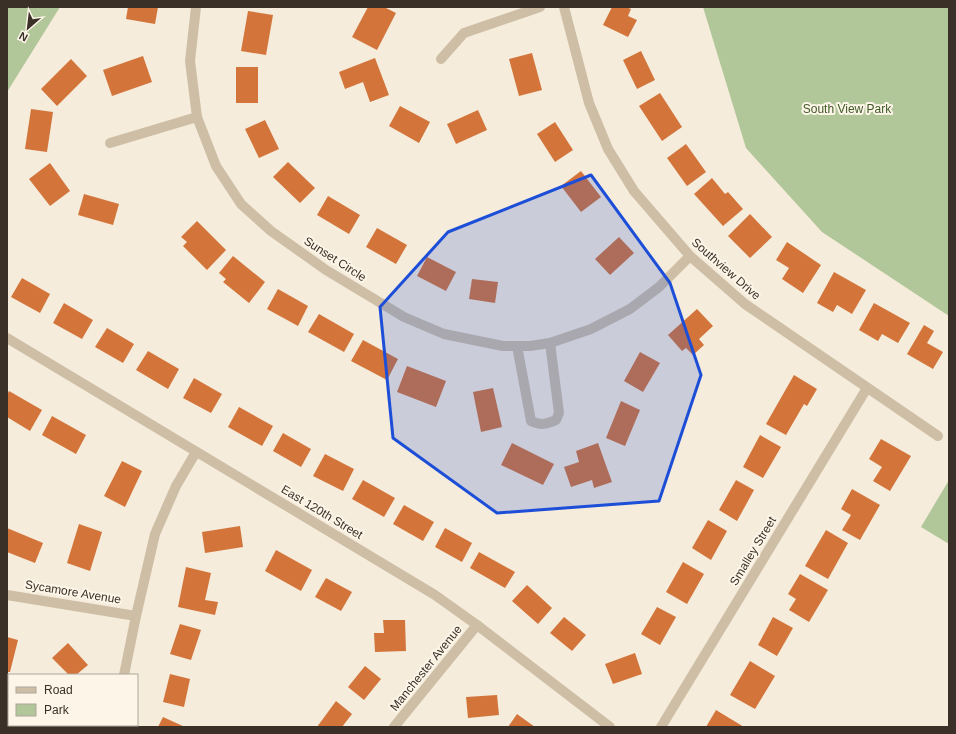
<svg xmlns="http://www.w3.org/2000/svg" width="956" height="734" font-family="Arial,sans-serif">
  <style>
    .green { fill: #b1c699 }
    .building { fill: #d3753b }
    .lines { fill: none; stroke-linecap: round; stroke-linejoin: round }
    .street { stroke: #cebea6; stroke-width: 10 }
    .marked { fill: #1d4ed8; fill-opacity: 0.2; stroke: #1d4ed8; stroke-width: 3; stroke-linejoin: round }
    .labels { text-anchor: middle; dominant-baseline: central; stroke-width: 4; stroke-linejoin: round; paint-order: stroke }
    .park-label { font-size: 12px; fill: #415b28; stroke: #fcf5e8 }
    .street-label { font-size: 12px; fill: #3a3027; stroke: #fcf5e8 }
  </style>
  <rect width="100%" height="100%" fill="#f5ecdb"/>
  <g class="green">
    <path d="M 7,7 L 60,7 L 7,92 Z"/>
    <path d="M 703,7 L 949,7 L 949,316 L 822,232 L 746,148 Z"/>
    <path d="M 949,480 L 949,544 L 921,527 Z"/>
  </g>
  <g class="building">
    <path d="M 128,7 L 158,7 L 155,24 L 126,19 Z"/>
    <path d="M 368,7 L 384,7 L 396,13 L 377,50 L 352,37 Z"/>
    <path d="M 612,7 L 626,7 L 631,9 L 628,16 L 637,20 L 628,37 L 603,25 Z"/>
    <path d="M 248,11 L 273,15 L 266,55 L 241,51 Z"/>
    <path d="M 641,51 L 655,80 L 637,89 L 623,60 Z"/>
    <path d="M 532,53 L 542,90 L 519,96 L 509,59 Z"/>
    <path d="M 143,56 L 152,82 L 112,96 L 103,70 Z"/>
    <path d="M 375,58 L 389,95 L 370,102 L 363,82 L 345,89 L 339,72 Z"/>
    <path d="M 71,59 L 87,76 L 57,106 L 41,89 Z"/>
    <rect x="236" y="67" width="22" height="36"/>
    <path d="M 660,93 L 682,127 L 662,141 L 639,106 Z"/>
    <path d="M 400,106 L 430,122 L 419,143 L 389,126 Z"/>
    <path d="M 31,109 L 53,112 L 47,152 L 25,149 Z"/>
    <path d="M 478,110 L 487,130 L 456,144 L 447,124 Z"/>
    <path d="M 265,120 L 279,149 L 259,158 L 245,129 Z"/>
    <path d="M 555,122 L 573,150 L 555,162 L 537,134 Z"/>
    <path d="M 686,144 L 706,172 L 687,186 L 667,158 Z"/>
    <path d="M 288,162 L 315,188 L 300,203 L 273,177 Z"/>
    <path d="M 50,163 L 70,191 L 50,206 L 29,179 Z"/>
    <path d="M 581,171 L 601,197 L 581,212 L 561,186 Z"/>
    <path d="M 712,178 L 725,194 L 728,192 L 743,209 L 723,226 L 694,194 Z"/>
    <path d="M 84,194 L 119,204 L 113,225 L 78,215 Z"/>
    <path d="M 328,196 L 360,215 L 349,234 L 317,215 Z"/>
    <path d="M 750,214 L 772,237 L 750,258 L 728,236 Z"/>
    <path d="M 197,221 L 226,250 L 207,270 L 183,246 L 187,242 L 181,237 Z"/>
    <path d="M 377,228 L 407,245 L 396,264 L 366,247 Z"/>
    <path d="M 619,237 L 634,253 L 610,275 L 595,259 Z"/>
    <path d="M 787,242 L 821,265 L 803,293 L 782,279 L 789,268 L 776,260 Z"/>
    <path d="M 233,256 L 265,282 L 249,303 L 223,282 L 226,279 L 219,273 Z"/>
    <path d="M 427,257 L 456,272 L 446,291 L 417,276 Z"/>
    <path d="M 834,272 L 866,290 L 852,314 L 837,305 L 833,312 L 817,303 Z"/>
    <path d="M 22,278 L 50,294 L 40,313 L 11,297 Z"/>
    <path d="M 472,279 L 498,282 L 495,303 L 469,299 Z"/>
    <path d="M 278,289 L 308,306 L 298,326 L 267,309 Z"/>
    <path d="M 64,303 L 93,320 L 82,339 L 53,323 Z"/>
    <path d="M 874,303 L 910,323 L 898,343 L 882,334 L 878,341 L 859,330 Z"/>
    <path d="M 697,309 L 713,326 L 699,339 L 704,345 L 693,355 L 686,348 L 682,351 L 668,335 Z"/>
    <path d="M 319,314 L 354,334 L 344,352 L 308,332 Z"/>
    <path d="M 924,325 L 934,331 L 927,343 L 943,352 L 933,369 L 907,354 Z"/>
    <path d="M 107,328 L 134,344 L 123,363 L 95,347 Z"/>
    <path d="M 363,340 L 398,359 L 387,380 L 351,361 Z"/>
    <path d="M 148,351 L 179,369 L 168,389 L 136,370 Z"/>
    <path d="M 640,352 L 660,363 L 643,392 L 624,381 Z"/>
    <path d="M 407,366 L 446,381 L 436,407 L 397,392 Z"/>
    <path d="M 794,375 L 817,389 L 807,406 L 804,404 L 786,435 L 766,424 Z"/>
    <path d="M 194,378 L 222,394 L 211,413 L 183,398 Z"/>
    <path d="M 493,388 L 502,427 L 481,432 L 473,392 Z"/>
    <path d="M 9,391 L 42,410 L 30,431 L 7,417 L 7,395 Z"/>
    <path d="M 621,401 L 640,410 L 625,446 L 606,438 Z"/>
    <path d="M 239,407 L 273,426 L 262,446 L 228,427 Z"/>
    <path d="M 52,416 L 86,435 L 76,454 L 42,435 Z"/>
    <path d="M 283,433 L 311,449 L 301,467 L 273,451 Z"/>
    <path d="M 760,435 L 781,447 L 763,478 L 743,467 Z"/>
    <path d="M 881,439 L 911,456 L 890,491 L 873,481 L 882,467 L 869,459 Z"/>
    <path d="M 512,443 L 554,464 L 543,485 L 501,465 Z"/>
    <path d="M 598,443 L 612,482 L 594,488 L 592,480 L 571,487 L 564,467 L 579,462 L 576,451 Z"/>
    <path d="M 325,454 L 354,469 L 343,491 L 313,476 Z"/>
    <path d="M 122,461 L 142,471 L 125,507 L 104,496 Z"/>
    <path d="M 363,480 L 395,498 L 384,517 L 352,499 Z"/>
    <path d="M 736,480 L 754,490 L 737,521 L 719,510 Z"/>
    <path d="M 852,489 L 880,505 L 860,540 L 842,530 L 851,515 L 841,509 Z"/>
    <path d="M 404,505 L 434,522 L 423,541 L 393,524 Z"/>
    <path d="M 708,520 L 727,531 L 711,560 L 692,548 Z"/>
    <path d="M 79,524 L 102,532 L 90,571 L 67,563 Z"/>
    <path d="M 240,526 L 243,547 L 205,553 L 202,532 Z"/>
    <path d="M 7,528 L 43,543 L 35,563 L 7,552 Z"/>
    <path d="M 445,528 L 472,543 L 462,562 L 435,547 Z"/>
    <path d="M 826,530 L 848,543 L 828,579 L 805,566 Z"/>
    <path d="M 276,550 L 312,570 L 301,591 L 265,571 Z"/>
    <path d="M 479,552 L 515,572 L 505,588 L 470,568 Z"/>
    <path d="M 683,562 L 704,574 L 687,604 L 666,592 Z"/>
    <path d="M 186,567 L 211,573 L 205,600 L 218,602 L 215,615 L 178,607 Z"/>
    <path d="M 800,574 L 828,590 L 809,622 L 789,610 L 796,599 L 788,594 Z"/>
    <path d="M 326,578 L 352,592 L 341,611 L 315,597 Z"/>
    <path d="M 527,585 L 552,608 L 538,624 L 512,601 Z"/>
    <path d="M 657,607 L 676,617 L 660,645 L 641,634 Z"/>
    <path d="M 564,617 L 586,635 L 572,651 L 550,633 Z"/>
    <path d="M 773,617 L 793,628 L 777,656 L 758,645 Z"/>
    <path d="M 383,620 L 405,620 L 406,651 L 375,652 L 374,633 L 384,633 Z"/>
    <path d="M 180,624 L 201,630 L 191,660 L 170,654 Z"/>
    <path d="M 7,637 L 18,640 L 10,672 L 7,672 Z"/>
    <path d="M 68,643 L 88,665 L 76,675 L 69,675 L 52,658 Z"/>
    <path d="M 635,653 L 642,674 L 613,684 L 605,664 Z"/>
    <path d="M 750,661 L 775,676 L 755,709 L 730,695 Z"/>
    <path d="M 365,666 L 381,679 L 364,700 L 348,687 Z"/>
    <path d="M 170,674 L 190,679 L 184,707 L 163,702 Z"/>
    <path d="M 497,695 L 499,715 L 468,718 L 466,697 Z"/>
    <path d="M 336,701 L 352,714 L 342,727 L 317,727 Z"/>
    <path d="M 716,710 L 744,727 L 706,727 Z"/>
    <path d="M 517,714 L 535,727 L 508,727 Z"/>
    <path d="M 163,717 L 185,727 L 158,727 Z"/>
    <path d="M 44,725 L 66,725 L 65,727 L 43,727 Z"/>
  </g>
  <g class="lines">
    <g class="street">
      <path d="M 196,7 L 190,61 L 197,117 L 216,166 L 241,204 L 271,231 L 326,270 L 404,317 L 444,334 L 503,346 L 530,346 L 550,343 L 591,329 L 630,309 L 659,287 L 690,256"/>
      <path d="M 564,7 L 589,103 L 608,149 L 634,191 L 690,256 L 745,304 L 938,436"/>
      <path d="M 441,59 L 464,33 L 540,7"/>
      <path d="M 110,143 L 197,117"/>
      <path d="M 7,338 L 435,595 L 477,625 L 610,727"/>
      <path d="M 517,346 L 531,421 C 541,426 546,424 556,420 L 559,413 L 550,343"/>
      <path d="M 7,595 L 136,616"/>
      <path d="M 124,675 L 136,616 L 155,534 L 176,486 L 196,452"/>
      <path d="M 107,727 L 108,725"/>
      <path d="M 394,727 L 477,625"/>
      <path d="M 661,727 L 867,388"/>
    </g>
  </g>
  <path class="marked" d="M 591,175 L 670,283 L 701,375 L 659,501 L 497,513 L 393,438 L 380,307 L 448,232 Z"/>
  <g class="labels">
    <g class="park-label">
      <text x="847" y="109">South View Park</text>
    </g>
    <g class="street-label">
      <text transform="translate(335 259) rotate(33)">Sunset Circle</text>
      <text transform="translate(726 269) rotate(41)">Southview Drive</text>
      <text transform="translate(322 512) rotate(31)">East 120th Street</text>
      <text transform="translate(753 551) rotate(-59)">Smalley Street</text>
      <text transform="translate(73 592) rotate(9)">Sycamore Avenue</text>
      <text transform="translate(426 668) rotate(-51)">Manchester Avenue</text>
    </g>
  </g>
  <rect width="956" height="734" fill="none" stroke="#3a3027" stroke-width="16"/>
  <rect x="8" y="674" width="130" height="52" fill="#fcf5e8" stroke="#aea69b"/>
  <rect x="16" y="687" width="20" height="6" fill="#cebea6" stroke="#aea69b"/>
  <text x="44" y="694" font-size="12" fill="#3a3027">Road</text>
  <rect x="16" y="704" width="20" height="12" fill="#b1c699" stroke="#aea69b"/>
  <text x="44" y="714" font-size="12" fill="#3a3027">Park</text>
  <g transform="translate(28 28) rotate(208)" stroke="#fcf5e8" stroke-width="3" paint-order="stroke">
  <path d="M0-3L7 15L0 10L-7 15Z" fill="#3a3027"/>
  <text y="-6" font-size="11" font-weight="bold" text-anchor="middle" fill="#3a3027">N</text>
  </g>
</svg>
